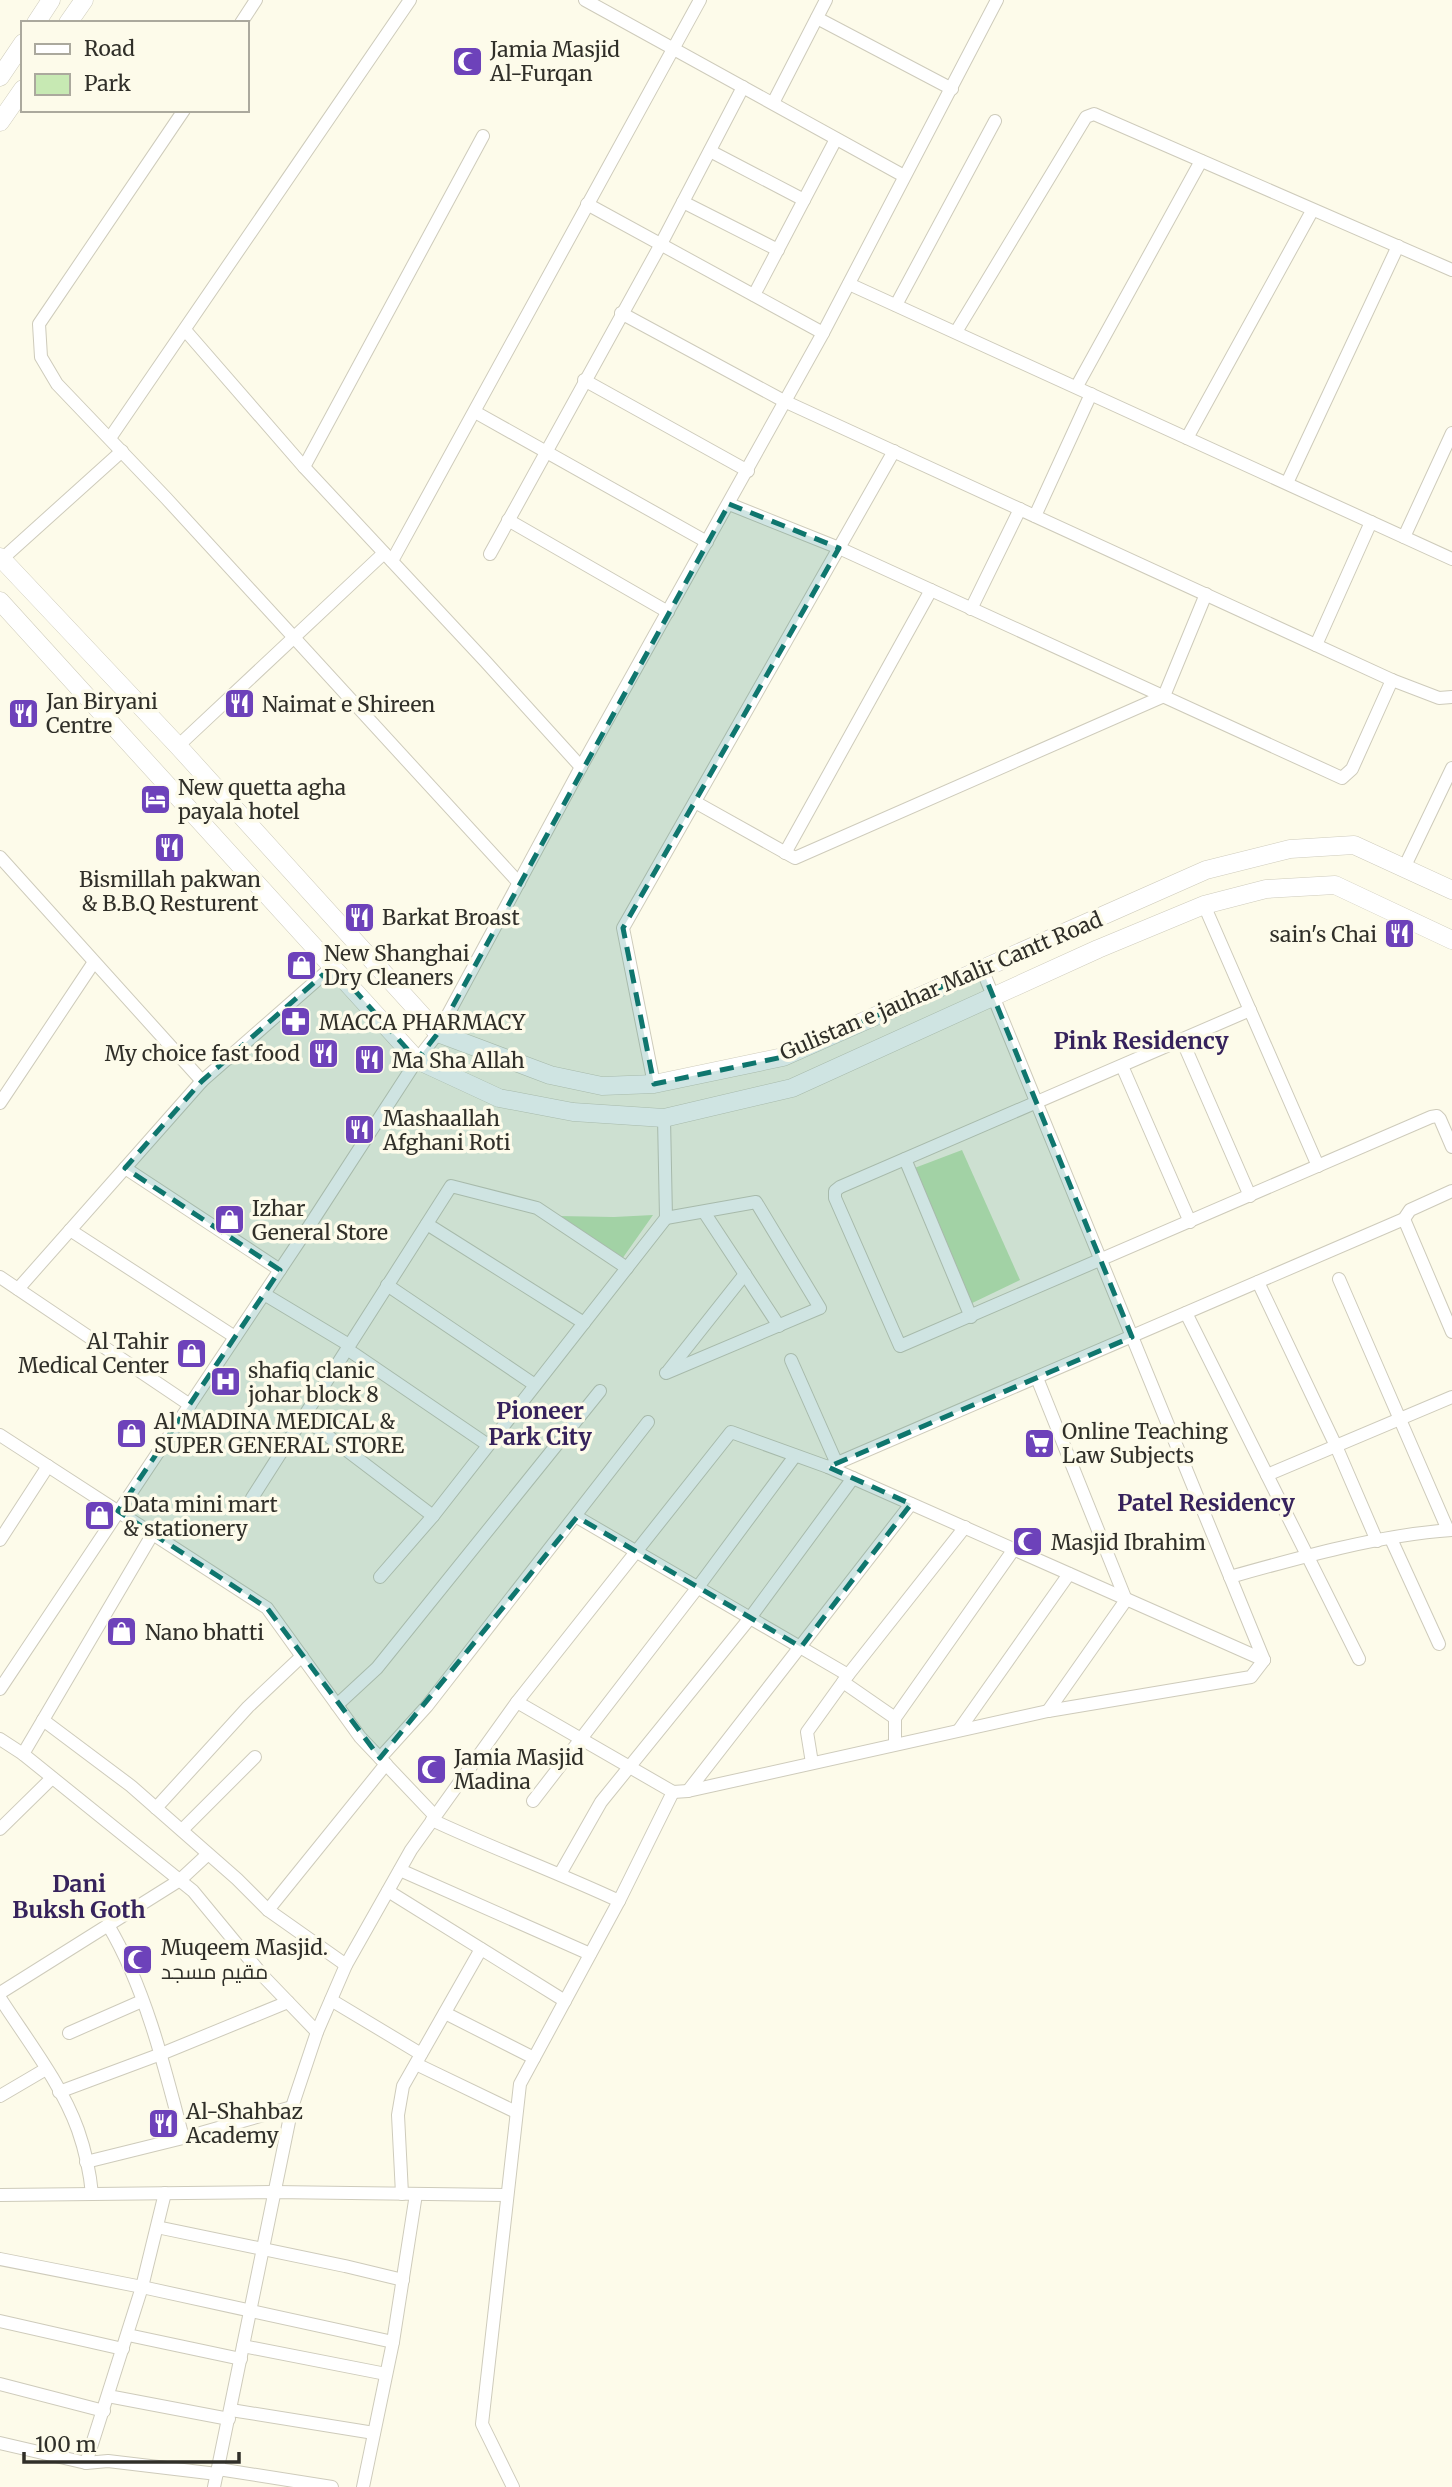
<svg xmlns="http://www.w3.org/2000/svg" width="1452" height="2487" font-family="Merriweather,Cairo,serif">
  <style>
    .green { fill: #c7e9b3 }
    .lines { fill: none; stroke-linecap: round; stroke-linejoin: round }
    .minor-casing { stroke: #cecbbb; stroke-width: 14 }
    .secondary-casing { stroke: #cecbbb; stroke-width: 19 }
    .minor { stroke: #fff; stroke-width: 12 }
    .secondary { stroke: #fff; stroke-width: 18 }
    .marked { fill: #0f766e; fill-opacity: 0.2; stroke: #0f766e; stroke-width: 5; stroke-dasharray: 14 9; stroke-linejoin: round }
    .labels { text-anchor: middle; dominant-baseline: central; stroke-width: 7; stroke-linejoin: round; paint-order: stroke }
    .poi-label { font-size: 21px; fill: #302f29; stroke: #fdfbea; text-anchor: start }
    .street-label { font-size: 21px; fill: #302f29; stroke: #fdfbea }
    .neighbourhood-label { font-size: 23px; font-weight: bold; fill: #36225c; stroke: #fdfbea }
  </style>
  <rect width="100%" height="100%" fill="#fdfbea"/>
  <g class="green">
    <path d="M 962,1150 L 1020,1280 L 966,1306 L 904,1172 Z"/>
    <path d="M 653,1215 L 622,1259 L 558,1216 L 614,1217 Z"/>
  </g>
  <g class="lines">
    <defs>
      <g id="minor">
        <path d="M 585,0 L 904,176"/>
        <path d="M 817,18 L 952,89"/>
        <path d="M 241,23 L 256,0"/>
        <path d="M 773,103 L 826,0"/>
        <path d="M 184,110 L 39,324 L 41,357 L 57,384 L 166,498 L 519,883"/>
        <path d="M 710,151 L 804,200"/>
        <path d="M 683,202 L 778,250"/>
        <path d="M 587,204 L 823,333"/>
        <path d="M 849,284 L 1452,559"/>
        <path d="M 754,295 L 836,139"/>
        <path d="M 896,305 L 995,121"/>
        <path d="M 621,313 L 784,401 L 1392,680 L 1439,698 L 1452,697"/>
        <path d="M 185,330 L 304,467 L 485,661 L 581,767"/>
        <path d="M 956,332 L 1086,117 L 1094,114 L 1452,270"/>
        <path d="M 584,380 L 748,471"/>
        <path d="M 1077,386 L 1201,161"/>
        <path d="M 475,412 L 707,542"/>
        <path d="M 110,438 L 410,0"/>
        <path d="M 1187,438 L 1312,211"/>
        <path d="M 304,467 L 483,136"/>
        <path d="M 1287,483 L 1398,246"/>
        <path d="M 729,504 L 839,548 L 1342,778 L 1352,769 L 1392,680"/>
        <path d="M 1035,516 L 1091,394"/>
        <path d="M 508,520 L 668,612"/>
        <path d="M 1404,537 L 1452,433"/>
        <path d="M 490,554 L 661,244 L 743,87"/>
        <path d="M 2,559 L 122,451"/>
        <path d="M 392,561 L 700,0"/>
        <path d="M 971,609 L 1020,509"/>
        <path d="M 1316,645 L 1371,522"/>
        <path d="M 178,746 L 384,553"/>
        <path d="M 695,802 L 795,858 L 1164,696 L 1206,594"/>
        <path d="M 785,853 L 931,590"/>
        <path d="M 0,857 L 202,1081"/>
        <path d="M 1404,868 L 1452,768"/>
        <path d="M 1204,905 L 1318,1166"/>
        <path d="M 982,969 L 1264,1660"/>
        <path d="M 1250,1010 L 840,1187 L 835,1191 L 835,1198 L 900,1346 L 1431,1117 L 1437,1116 L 1440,1119 L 1452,1147"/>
        <path d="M 1182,1040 L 1250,1196"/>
        <path d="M 1122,1066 L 1190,1222"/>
        <path d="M 654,1084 L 623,928 L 894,451"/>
        <path d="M 0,1103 L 94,962"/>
        <path d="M 905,1159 L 971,1317"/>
        <path d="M 125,1168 L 280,1270"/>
        <path d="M 704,1212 L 779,1326"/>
        <path d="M 666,1218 L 756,1202 L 820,1308 L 666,1373"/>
        <path d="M 1404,1219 L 1452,1332"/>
        <path d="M 427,1224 L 584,1323"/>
        <path d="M 70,1230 L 235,1337"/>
        <path d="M 0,1277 L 190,1405"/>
        <path d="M 1339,1279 L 1448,1530"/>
        <path d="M 1258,1282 L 1336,1446 L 1377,1541"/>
        <path d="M 387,1285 L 535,1385"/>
        <path d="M 18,1289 L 202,1081 L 333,966"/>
        <path d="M 264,1294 L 349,1345"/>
        <path d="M 1186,1313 L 1359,1659"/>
        <path d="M 347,1349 L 488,1445"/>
        <path d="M 791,1360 L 837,1464"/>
        <path d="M 669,1370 L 745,1274"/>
        <path d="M 1037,1378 L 1126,1600 L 1048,1711"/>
        <path d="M 303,1417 L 433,1516"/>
        <path d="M 0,1435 L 267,1608 L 360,1737 L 435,1816"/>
        <path d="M 828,1467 L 1404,1219 L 1410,1210 L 1452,1191"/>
        <path d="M 1267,1475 L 1452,1397"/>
        <path d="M 252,1498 L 451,1186 L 537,1208 L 627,1268"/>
        <path d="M 577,1517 L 848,1675"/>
        <path d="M 1391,1539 L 1439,1644"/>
        <path d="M 0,1540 L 48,1466"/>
        <path d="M 380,1577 L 433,1516 L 666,1218 L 664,1118"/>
        <path d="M 1230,1577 C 1301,1557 1379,1535 1452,1530"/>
        <path d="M 843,1682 L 895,1718"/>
        <path d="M 0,1689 L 308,1228 L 417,1060 L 438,1033 L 581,767 L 823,333 L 997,0"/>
        <path d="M 517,1702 L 673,1792 L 688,1791 L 1048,1711 L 1251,1677 L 1264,1660"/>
        <path d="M 337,1705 L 377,1668 L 600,1391"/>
        <path d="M 43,1720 L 131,1786 L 237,1879 L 268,1910 L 346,1965"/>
        <path d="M 959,1730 L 1069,1574"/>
        <path d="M 0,1739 L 23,1754 L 193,1891 L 264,1977 L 317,2032"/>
        <path d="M 895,1744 L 895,1718 L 1014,1549"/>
        <path d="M 23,1754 L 152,1535"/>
        <path d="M 380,1758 L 427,1706 L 648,1422"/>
        <path d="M 812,1763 L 807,1732 L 848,1675 L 965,1527"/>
        <path d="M 688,1791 L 911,1504"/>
        <path d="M 533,1801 L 698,1587 L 795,1456"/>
        <path d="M 156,1808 L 248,1707 L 302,1656"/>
        <path d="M 432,1820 C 494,1849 557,1872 619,1901"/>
        <path d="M 0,1829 L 52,1778"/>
        <path d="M 182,1830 L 255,1757"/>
        <path d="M 400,1870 L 590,1954"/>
        <path d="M 560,1874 L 601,1802 L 750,1618 L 853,1478"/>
        <path d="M 388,1891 L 565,2001"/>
        <path d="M 268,1910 L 386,1764"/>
        <path d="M 108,1925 C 145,1987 165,2068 183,2138"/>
        <path d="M 0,1993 L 180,1880 L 208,1854"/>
        <path d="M 0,1998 C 27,2040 61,2083 78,2130 C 85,2150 90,2173 92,2194"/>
        <path d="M 331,2000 L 421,2054"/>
        <path d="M 445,2013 L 534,2058"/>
        <path d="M 69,2033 L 142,2001"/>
        <path d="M 416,2064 L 516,2112"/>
        <path d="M 59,2092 L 161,2054 L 288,2002"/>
        <path d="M 0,2096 L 46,2069"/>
        <path d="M 86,2162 L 183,2138 L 292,2107"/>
        <path d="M 402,2194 L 398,2115 L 403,2086 L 481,1949"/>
        <path d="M 0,2195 L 273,2192 L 506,2195"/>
        <path d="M 157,2227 L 345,2266 L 403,2280"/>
        <path d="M 0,2259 L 142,2287 L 393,2342"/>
        <path d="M 0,2321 L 123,2349"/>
        <path d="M 128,2335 L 241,2359"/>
        <path d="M 243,2346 L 386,2374"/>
        <path d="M 0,2384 L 104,2411"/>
        <path d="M 108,2396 L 229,2419"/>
        <path d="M 231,2410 L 374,2433"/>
        <path d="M 0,2443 L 86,2463 L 108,2461 L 217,2474"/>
        <path d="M 86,2463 L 142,2287 L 165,2193"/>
        <path d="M 218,2469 L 332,2487"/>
        <path d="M 214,2487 L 292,2107 L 317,2032 L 346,1965 L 411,1850 L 517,1702 L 731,1432 L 828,1467 L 1264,1660"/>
        <path d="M 363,2487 L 393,2342 L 416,2194"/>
        <path d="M 513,2487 L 482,2424 L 520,2084 L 619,1901 L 673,1792"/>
      </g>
      <g id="secondary">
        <path d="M 36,23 L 51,0"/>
        <path d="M 68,23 L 84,0"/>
        <path d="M 0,77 L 23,43"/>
        <path d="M 0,122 L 23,89"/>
        <path d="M 0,557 L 178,746 L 438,1033 L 550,1075 L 602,1086 L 654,1084 L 783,1057 L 1206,870 L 1290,849 L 1354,845 L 1452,890"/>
        <path d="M 0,601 L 417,1060 L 499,1098 L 573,1112 L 664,1118 L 792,1088 L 1098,949 L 1204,905 L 1266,889 L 1335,885 L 1452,940"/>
      </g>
    </defs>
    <use href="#minor" class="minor-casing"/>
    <use href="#secondary" class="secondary-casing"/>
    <use href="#minor" class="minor"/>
    <use href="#secondary" class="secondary"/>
  </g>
  <path class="marked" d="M 729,504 L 839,548 L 623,928 L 654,1084 L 783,1057 L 982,969 L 1132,1337 L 828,1467 L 911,1504 L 801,1647 L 577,1517 L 380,1758 L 267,1608 L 118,1511 L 280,1270 L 125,1168 L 202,1081 L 333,966 L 417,1060 L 438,1033 Z"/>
  <defs>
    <symbol id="mosque-square" viewBox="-11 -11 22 22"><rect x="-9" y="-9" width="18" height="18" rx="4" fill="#6d42ba" stroke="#fdfbea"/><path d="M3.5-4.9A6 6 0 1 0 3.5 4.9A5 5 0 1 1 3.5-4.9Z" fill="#fff"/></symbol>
    <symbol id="restaurant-square" viewBox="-11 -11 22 22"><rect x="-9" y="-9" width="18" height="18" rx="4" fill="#6d42ba" stroke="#fdfbea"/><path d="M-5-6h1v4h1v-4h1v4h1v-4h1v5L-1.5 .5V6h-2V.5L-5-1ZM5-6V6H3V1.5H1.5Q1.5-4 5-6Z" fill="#fff"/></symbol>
    <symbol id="hotel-square" viewBox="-11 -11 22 22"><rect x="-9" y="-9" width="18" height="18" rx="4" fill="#6d42ba" stroke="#fdfbea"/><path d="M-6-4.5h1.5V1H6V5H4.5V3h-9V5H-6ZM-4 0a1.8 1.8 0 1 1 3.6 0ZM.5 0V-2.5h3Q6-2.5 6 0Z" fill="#fff"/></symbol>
    <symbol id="shop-square" viewBox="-11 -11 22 22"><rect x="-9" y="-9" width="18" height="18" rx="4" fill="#6d42ba" stroke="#fdfbea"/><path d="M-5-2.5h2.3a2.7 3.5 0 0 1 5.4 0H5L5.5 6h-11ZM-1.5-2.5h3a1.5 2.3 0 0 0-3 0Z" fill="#fff"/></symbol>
    <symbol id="pharmacy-square" viewBox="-11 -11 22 22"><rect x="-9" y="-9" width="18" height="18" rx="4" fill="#6d42ba" stroke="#fdfbea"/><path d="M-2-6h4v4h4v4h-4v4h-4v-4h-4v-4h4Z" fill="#fff"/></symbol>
    <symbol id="hospital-square" viewBox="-11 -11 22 22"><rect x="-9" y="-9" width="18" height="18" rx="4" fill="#6d42ba" stroke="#fdfbea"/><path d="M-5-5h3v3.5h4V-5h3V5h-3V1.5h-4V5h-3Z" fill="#fff"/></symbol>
    <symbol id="supermarket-square" viewBox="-11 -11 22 22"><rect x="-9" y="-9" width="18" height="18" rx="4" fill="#6d42ba" stroke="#fdfbea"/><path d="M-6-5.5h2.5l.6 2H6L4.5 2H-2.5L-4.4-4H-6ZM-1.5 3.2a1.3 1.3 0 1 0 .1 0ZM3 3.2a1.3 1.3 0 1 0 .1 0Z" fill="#fff"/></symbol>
  </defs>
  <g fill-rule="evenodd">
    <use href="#mosque-square" x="450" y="44" width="35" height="35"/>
    <use href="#restaurant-square" x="222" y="686" width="35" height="35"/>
    <use href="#restaurant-square" x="6" y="696" width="35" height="35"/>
    <use href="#hotel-square" x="138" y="782" width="35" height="35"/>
    <use href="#restaurant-square" x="152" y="830" width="35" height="35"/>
    <use href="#restaurant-square" x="342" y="900" width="35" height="35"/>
    <use href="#restaurant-square" x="1382" y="916" width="35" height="35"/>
    <use href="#shop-square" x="284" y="948" width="35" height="35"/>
    <use href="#pharmacy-square" x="278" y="1004" width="35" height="35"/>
    <use href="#restaurant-square" x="306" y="1036" width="35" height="35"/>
    <use href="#restaurant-square" x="352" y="1042" width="35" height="35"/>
    <use href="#restaurant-square" x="342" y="1112" width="35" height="35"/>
    <use href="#shop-square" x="212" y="1202" width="35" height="35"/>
    <use href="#shop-square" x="174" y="1336" width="35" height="35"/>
    <use href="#hospital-square" x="208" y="1364" width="35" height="35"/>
    <use href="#shop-square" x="114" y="1416" width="35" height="35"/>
    <use href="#supermarket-square" x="1022" y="1426" width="35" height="35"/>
    <use href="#shop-square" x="82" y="1498" width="35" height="35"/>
    <use href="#mosque-square" x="1010" y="1524" width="35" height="35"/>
    <use href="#shop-square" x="104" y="1614" width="35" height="35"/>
    <use href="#mosque-square" x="414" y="1752" width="35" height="35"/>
    <use href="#mosque-square" x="120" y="1942" width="35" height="35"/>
    <use href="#restaurant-square" x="146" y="2106" width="35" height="35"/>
  </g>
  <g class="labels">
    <g class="poi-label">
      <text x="490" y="49">Jamia Masjid<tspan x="490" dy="24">Al-Furqan</tspan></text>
      <text x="46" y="701">Jan Biryani<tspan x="46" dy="24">Centre</tspan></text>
      <text x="262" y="704">Naimat e Shireen</text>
      <text x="178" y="787">New quetta agha<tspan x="178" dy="24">payala hotel</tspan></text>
      <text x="170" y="879" text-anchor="middle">Bismillah pakwan<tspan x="170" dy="24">&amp; B.B.Q Resturent</tspan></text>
      <text x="382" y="917">Barkat Broast</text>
      <text x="1377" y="934" text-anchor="end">sain's Chai</text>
      <text x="324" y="953">New Shanghai<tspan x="324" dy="24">Dry Cleaners</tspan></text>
      <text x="319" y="1022">MACCA PHARMACY</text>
      <text x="300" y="1053" text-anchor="end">My choice fast food</text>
      <text x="392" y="1060">Ma Sha Allah</text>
      <text x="383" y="1118">Mashaallah<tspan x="383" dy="24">Afghani Roti</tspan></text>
      <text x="252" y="1208">Izhar<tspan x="252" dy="24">General Store</tspan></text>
      <text x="169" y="1341" text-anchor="end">Al Tahir<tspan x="169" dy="24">Medical Center</tspan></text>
      <text x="248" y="1370">shafiq clanic<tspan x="248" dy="24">johar block 8</tspan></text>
      <text x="154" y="1421">Al MADINA MEDICAL &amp;<tspan x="154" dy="24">SUPER GENERAL STORE</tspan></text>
      <text x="1062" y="1431">Online Teaching<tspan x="1062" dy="24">Law Subjects</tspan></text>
      <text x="123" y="1504">Data mini mart<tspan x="123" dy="24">&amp; stationery</tspan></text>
      <text x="1051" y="1542">Masjid Ibrahim</text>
      <text x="145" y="1632">Nano bhatti</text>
      <text x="454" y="1757">Jamia Masjid<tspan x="454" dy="24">Madina</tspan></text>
      <text x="161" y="1947">Muqeem Masjid.<tspan x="161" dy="24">مقیم مسجد</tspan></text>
      <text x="186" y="2111">Al-Shahbaz<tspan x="186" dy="24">Academy</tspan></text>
    </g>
    <g class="street-label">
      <text transform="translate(941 986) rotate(-23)">Gulistan e jauhar Malir Cantt Road</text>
    </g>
    <g class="neighbourhood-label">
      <text x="1141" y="1040">Pink Residency</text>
      <text x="540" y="1410">Pioneer<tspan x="540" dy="26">Park City</tspan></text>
      <text x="1206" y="1502">Patel Residency</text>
      <text x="79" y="1883">Dani<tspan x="79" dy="26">Buksh Goth</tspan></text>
    </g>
  </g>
  <rect x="21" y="21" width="228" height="91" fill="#fdfbea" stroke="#aba99d" stroke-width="2"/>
  <rect x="35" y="44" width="35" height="10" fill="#ffffff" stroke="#aba99d" stroke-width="2"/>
  <text x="84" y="56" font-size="21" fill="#302f29">Road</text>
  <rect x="35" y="74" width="35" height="21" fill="#c7e9b3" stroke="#aba99d" stroke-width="2"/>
  <text x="84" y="91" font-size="21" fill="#302f29">Park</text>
  <path d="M24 2452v10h215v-10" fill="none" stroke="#302f29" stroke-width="3.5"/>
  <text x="35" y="2452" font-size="21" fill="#302f29" stroke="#fdfbea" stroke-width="5" paint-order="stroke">100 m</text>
</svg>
